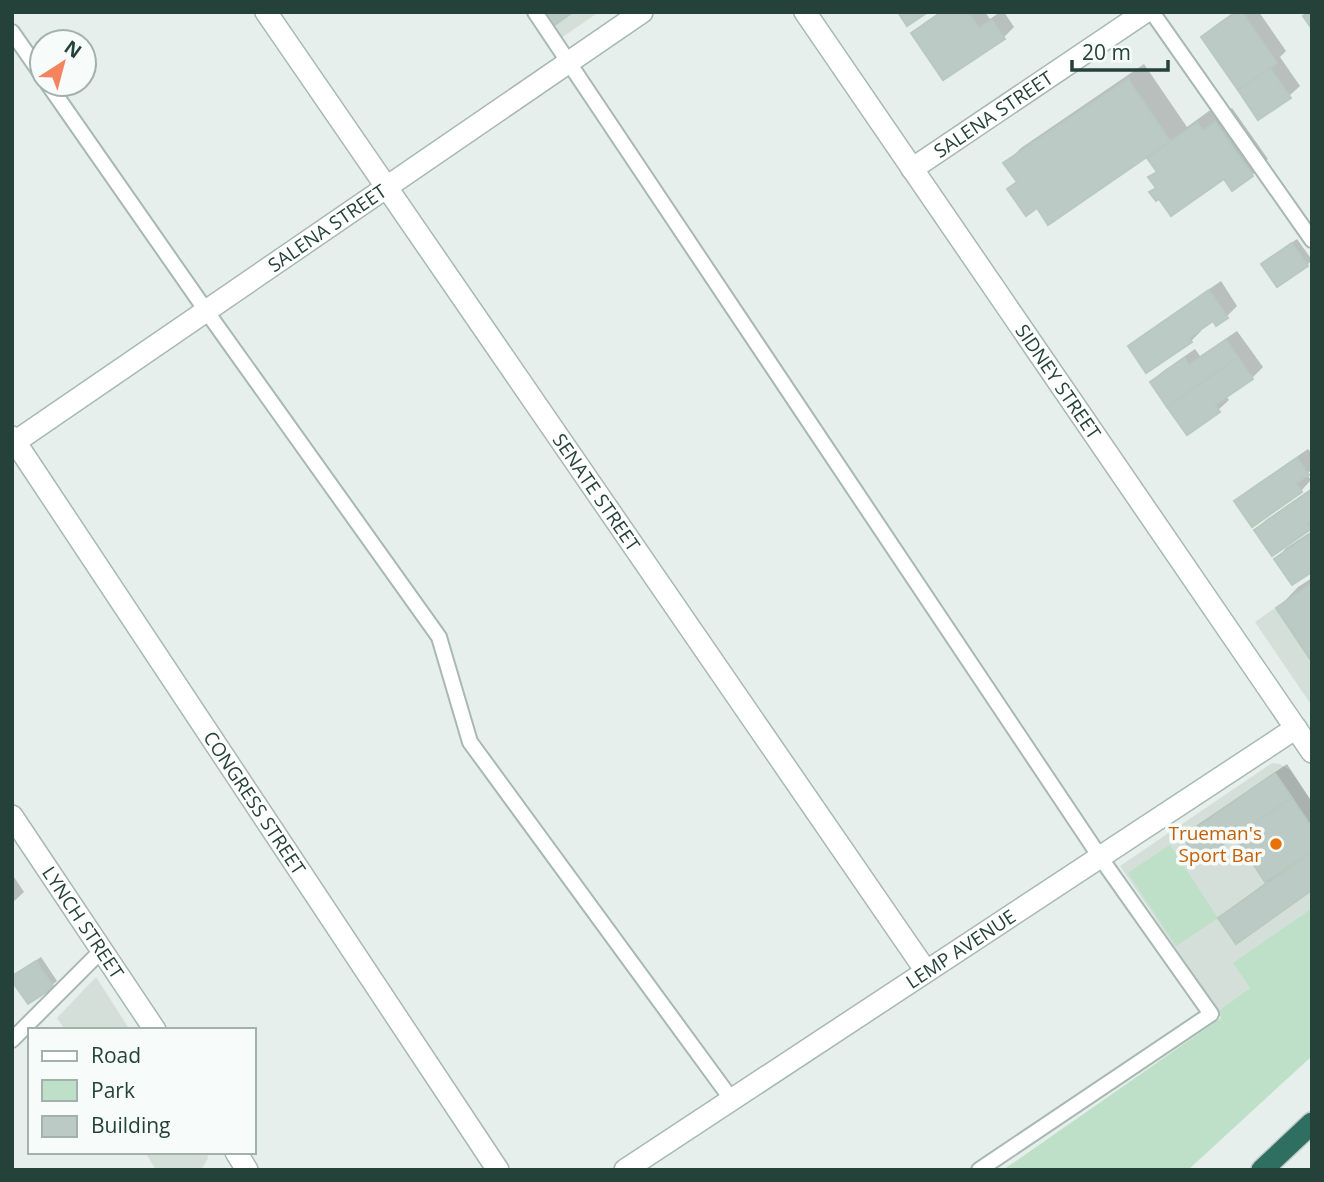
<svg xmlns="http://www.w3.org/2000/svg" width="1324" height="1182" font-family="'Open Sans',sans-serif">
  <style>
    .built { fill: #d4dfda }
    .green { fill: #bfe0c8 }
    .shadow { fill: #0003 }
    .building { fill: #bbcac4; stroke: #b8c9c2; stroke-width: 2 }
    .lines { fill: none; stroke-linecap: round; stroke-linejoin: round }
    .service-casing { stroke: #a8b8b2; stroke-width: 18 }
    .minor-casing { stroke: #a8b8b2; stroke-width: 24 }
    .tertiary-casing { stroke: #a8b8b2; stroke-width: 24 }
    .motorway-casing { stroke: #c2cac8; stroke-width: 24 }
    .service { stroke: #fff; stroke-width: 14 }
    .minor { stroke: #fff; stroke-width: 21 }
    .tertiary { stroke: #fff; stroke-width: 21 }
    .motorway { stroke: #2f6f62; stroke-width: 21 }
    .food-dot { fill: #e8710a; stroke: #f7fbf9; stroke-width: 2.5 }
    .labels { text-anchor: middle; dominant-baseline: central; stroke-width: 7; stroke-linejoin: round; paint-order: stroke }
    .street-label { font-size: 19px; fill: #24423a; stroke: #f7fbf9 }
    .food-label { font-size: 19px; fill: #c56008; stroke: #f7fbf9; text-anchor: end }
  </style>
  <rect width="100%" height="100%" fill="#e6efeb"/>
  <g class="built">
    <path d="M 544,12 L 599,12 L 561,38 Z"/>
    <path d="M 1312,582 L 1312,706 L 1255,622 Z"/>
    <path d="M 1272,763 L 1280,764 L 1290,770 L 1312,802 L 1312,908 L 1234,963 L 1250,988 L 1218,1011 L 1120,866 Z"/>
    <path d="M 96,977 L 130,1030 L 65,1030 L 57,1018 Z"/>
    <path d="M 145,1152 L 207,1152 L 208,1158 L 201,1170 L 156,1170 Z"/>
  </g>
  <g class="green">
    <path d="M 1170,845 L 1218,918 L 1176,946 L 1128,873 Z"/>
    <path d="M 1312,908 L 1312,1056 L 1188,1170 L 1003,1170 L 1221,1018 L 1218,1011 L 1250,988 L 1233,963 Z"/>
  </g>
  <g class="shadow">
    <path d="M 940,12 L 985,12 L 990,19 L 1000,12 L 1004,12 L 1014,27 L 1003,38 L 913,33 L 924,23 Z"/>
    <path d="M 1234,12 L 1259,12 L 1286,51 L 1280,57 L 1300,86 L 1289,96 L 1259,117 L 1203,37 L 1213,27 Z"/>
    <path d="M 1144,64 L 1187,127 L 1213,108 L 1219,117 L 1232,108 L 1268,159 L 1252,175 L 1157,187 L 1151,178 L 1158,170 L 1147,155 L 1037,206 L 1009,189 L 1018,180 L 1006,163 L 1021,148 Z"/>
    <path d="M 1297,239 L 1312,260 L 1307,265 L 1263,264 Z"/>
    <path d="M 1221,281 L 1237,306 L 1227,316 L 1217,323 L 1214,319 L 1200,328 L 1201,331 L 1191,341 L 1130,346 L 1141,336 Z"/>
    <path d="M 1237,331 L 1263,367 L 1252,378 L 1226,396 L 1229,400 L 1218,410 L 1152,382 L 1162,372 L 1195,349 L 1200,356 Z"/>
    <path d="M 1308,449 L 1312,454 L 1312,469 L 1307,474 L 1311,480 L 1301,491 L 1236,501 L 1247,491 Z"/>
    <path d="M 1312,488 L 1312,526 L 1310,528 L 1256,530 L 1266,520 Z"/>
    <path d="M 1312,531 L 1312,570 L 1276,559 L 1286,548 Z"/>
    <path d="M 1312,578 L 1312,659 L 1278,608 L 1298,587 Z"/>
    <path d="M 1287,764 L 1312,802 L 1312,888 L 1221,918 L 1231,908 L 1267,882 L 1235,834 L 1186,837 L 1196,826 Z"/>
    <path d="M 12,874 L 24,892 L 12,903 Z"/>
    <path d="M 41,957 L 57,981 L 52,985 L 17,973 Z"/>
  </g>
  <g class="building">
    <path d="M 544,12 L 573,12 L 553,26 Z"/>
    <path d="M 898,12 L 928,12 L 907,26 Z"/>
    <path d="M 942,12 L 968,12 L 979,28 L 992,20 L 1005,39 L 943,80 L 911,33 Z"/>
    <path d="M 1236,12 L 1242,12 L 1277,63 L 1238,90 L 1201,37 Z"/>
    <path d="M 1309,12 L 1312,12 L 1312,29 L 1303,16 Z"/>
    <path d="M 1270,68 L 1291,98 L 1258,120 L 1238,90 Z"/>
    <path d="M 1128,79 L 1170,141 L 1048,225 L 1037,208 L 1026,216 L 1007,189 L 1017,182 L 1003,163 Z"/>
    <path d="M 1215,122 L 1253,176 L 1232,191 L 1224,179 L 1171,216 L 1159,199 L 1156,201 L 1149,192 L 1156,188 L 1148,177 L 1157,172 L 1147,158 L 1197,123 L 1203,131 Z"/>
    <path d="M 1292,243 L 1308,266 L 1277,287 L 1261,264 Z"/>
    <path d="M 1209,290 L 1228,318 L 1216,326 L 1213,321 L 1189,338 L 1192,342 L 1146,373 L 1128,346 Z"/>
    <path d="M 1226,340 L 1238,357 L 1167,407 L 1150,382 L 1184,358 L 1189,365 Z"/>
    <path d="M 1238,357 L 1253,379 L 1215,405 L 1220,412 L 1187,435 L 1167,407 Z"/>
    <path d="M 1297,458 L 1309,475 L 1296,483 L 1302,492 L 1252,527 L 1234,501 Z"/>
    <path d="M 1312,490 L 1312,521 L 1307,524 L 1311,529 L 1272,556 L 1254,530 Z"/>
    <path d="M 1312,533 L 1312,572 L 1292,585 L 1274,559 Z"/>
    <path d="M 1312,583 L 1312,662 L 1276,608 Z"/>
    <path d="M 1275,773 L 1292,798 L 1198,861 L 1183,837 Z"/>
    <path d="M 1292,798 L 1312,828 L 1312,851 L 1265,882 L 1235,836 Z"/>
    <path d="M 1312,852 L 1312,890 L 1236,944 L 1218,918 Z"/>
    <path d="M 36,961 L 54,987 L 28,1004 L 12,981 L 12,976 Z"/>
  </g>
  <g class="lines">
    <defs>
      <g id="service">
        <path d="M 535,12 L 1100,857 L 1211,1014 L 979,1170"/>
        <path d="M 1152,12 L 1312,240"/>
        <path d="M 12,32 L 42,75"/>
        <path d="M 48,84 L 207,312 L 439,637 L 470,742 L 732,1100"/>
        <path d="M 12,1040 L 102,950"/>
      </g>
      <g id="minor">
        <path id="s1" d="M 266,12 L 926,971"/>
        <path id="s2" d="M 912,169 L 1145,12"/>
        <path id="s3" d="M 12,437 L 498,1170"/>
        <path id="s4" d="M 12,444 L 642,12"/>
        <path id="s5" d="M 12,816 L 155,1030"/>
        <path d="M 236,1152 L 247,1170"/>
        <path id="s6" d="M 625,1170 L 1296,728"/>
      </g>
      <g id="tertiary">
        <path id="s7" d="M 805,12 L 1312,752"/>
      </g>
      <path id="motorway" d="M 1262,1170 L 1312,1123"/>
    </defs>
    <use href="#service" class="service-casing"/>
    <use href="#minor" class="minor-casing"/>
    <use href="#tertiary" class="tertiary-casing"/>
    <use href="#motorway" class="motorway-casing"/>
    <use href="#service" class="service"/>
    <use href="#minor" class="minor"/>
    <use href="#tertiary" class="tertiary"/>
    <use href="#motorway" class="motorway"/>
  </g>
  <circle class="food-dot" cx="1276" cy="844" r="7"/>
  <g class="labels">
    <g class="street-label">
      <text stroke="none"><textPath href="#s2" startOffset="98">SALENA STREET</textPath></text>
      <text stroke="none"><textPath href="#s4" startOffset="382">SALENA STREET</textPath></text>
      <text stroke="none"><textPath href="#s7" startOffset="448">SIDNEY STREET</textPath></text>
      <text stroke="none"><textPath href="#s1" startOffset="583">SENATE STREET</textPath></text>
      <text stroke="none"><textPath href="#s3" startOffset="439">CONGRESS STREET</textPath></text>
      <text stroke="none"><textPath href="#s5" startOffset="128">LYNCH STREET</textPath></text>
      <text stroke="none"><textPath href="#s6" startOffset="402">LEMP AVENUE</textPath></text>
    </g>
    <g class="food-label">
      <text x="1262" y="833">Trueman's<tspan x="1262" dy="22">Sport Bar</tspan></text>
    </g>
  </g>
  <rect width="1324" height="1182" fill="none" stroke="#24423a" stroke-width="28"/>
  <rect x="28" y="1028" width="228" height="126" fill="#f7fbf9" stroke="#a3b1ad" stroke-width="2"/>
  <rect x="42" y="1051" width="35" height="10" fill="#ffffff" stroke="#a3b1ad" stroke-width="2"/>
  <text x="91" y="1063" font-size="21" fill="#24423a">Road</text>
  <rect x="42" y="1080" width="35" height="21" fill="#bfe0c8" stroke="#a3b1ad" stroke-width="2"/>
  <text x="91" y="1098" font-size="21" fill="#24423a">Park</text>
  <rect x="42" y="1116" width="35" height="21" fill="#bbcac4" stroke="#a3b1ad" stroke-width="2"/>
  <text x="91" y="1133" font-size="21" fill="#24423a">Building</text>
  <g transform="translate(63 63) rotate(36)"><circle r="33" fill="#f7fbf9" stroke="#a3b1ad" stroke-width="2"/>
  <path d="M0-5L12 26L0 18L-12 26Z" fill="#f4845f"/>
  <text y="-10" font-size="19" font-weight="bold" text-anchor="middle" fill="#24423a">N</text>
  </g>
  <path d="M1072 60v10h96v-10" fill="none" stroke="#24423a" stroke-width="3.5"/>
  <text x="1082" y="60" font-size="21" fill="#24423a" stroke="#f7fbf9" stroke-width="5" paint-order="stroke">20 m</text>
</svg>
